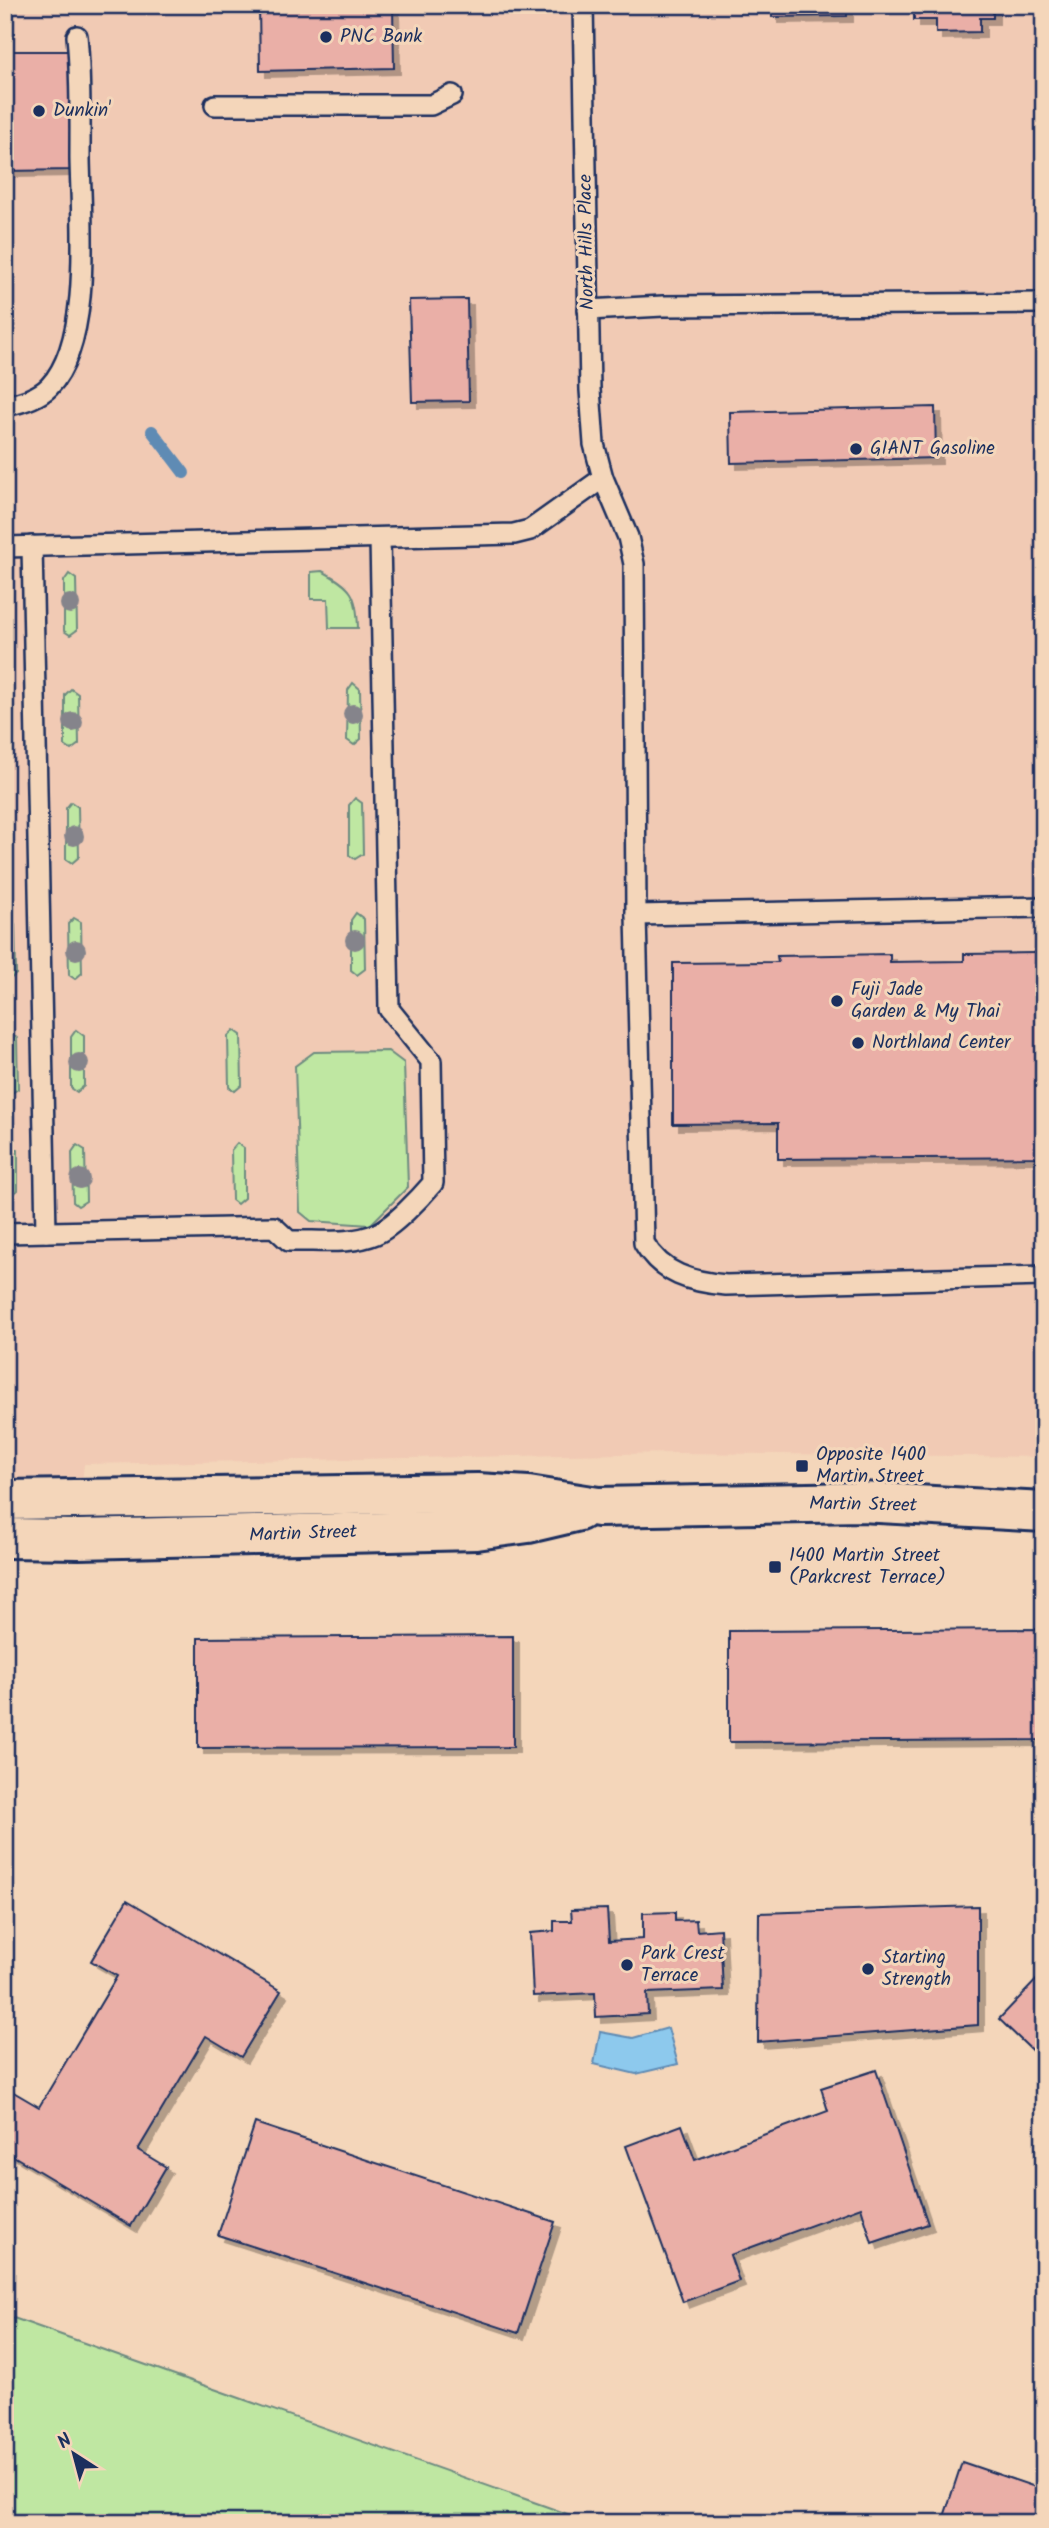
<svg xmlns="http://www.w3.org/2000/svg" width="1049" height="2528" font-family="Kalam,sans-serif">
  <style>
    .built { fill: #f1cab4 }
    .green { fill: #bfe7a2; stroke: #6d8b80; stroke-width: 2 }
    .water { fill: #8dc9ed; stroke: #5f8bb4; stroke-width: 2 }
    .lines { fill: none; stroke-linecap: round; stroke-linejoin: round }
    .stream { stroke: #5f8bb4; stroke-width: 12 }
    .building { fill: #eaafa7; stroke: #1b2f5e; stroke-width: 2; filter: url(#shadow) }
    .lane-casing { stroke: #1b2f5e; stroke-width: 24 }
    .secondary-casing { stroke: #1b2f5e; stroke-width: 44 }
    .lane { stroke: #f4d6ba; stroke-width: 19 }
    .secondary { stroke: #f4d6ba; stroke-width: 38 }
    .tree { fill: #85848b }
    .poi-dot { fill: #1b2f5e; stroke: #f4d6ba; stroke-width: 2.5 }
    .labels { text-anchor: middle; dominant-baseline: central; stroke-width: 6; stroke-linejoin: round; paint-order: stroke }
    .poi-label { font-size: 19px; fill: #1b2f5e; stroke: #f4d6ba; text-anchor: start }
    .street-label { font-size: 19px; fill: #1b2f5e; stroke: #f4d6ba }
  </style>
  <defs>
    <filter id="shadow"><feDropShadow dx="6" dy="6" stdDeviation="0" flood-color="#0004"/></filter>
  </defs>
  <rect width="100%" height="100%" fill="#f4d6ba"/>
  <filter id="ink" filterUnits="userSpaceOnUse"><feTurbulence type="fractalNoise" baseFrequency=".0143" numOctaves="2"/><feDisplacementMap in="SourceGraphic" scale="14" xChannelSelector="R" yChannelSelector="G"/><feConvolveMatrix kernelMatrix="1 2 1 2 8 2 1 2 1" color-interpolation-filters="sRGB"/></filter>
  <g filter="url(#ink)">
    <path class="built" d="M 5,5 L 1044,5 L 1044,1457 L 674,1453 L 84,1464 L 75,1545 L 5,1546 Z"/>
    <g class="green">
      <path d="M 322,571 C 352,587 357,594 358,628 L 329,628 L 328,599 L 311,599 L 311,572 Z"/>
      <path d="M 69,574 L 76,579 L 77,630 L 70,635 L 64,631 L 64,581 Z"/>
      <path d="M 353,683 L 360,689 L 361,739 L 354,745 L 347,740 L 348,690 Z"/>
      <path d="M 71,689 L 78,694 L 79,744 L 71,750 L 65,746 L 65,695 Z"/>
      <path d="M 355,798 L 362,803 L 363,854 L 355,859 L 349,855 L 349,805 Z"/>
      <path d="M 71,802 L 78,807 L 79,857 L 72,863 L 66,859 L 66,808 Z"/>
      <path d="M 356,913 L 364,919 L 365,969 L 357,975 L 351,970 L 351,920 Z"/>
      <path d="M 7,918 L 15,924 L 16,974 L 9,980 L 5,978 L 5,921 Z"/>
      <path d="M 74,918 L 81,922 L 82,973 L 75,979 L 69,975 L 68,924 Z"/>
      <path d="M 76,1030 L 84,1036 L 84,1086 L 77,1092 L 71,1088 L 71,1037 Z"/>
      <path d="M 234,1030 L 241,1035 L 242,1085 L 235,1091 L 229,1087 L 228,1036 Z"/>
      <path d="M 10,1033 L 17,1038 L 18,1089 L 10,1094 L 5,1091 L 5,1039 Z"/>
      <path d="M 388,1051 L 404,1063 L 408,1187 L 370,1225 L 311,1221 L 300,1212 L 295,1066 L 314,1052 Z"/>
      <path d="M 237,1143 L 244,1148 L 244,1198 L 237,1204 L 232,1200 L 231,1150 Z"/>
      <path d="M 77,1145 L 85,1150 L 86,1201 L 78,1206 L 73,1202 L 72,1152 Z"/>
      <path d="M 7,1148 L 18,1150 L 18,1190 L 5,1201 Z"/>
      <path d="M 5,2315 L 593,2523 L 5,2523 Z"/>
    </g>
    <path class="water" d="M 668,2028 L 678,2064 L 636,2074 L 594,2064 L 600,2032 L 633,2038 Z"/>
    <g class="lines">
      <path class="stream" d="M 152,431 L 184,473"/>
    </g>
    <g class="building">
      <path d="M 259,5 L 393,5 L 394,68 L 260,71 Z"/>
      <path d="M 772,5 L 847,5 L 847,16 L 772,17 Z"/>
      <path d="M 914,5 L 993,5 L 993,18 L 980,18 L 980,32 L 936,33 L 936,20 L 914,20 Z"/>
      <path d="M 5,51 L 71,51 L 73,170 L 5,171 Z"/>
      <path d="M 467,299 L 469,401 L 412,402 L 409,300 Z"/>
      <path d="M 935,407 L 936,458 L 731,463 L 730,412 Z"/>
      <path d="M 1036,953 L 1044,953 L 1044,1157 L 778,1159 L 778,1123 L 673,1124 L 673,963 L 778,962 L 777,956 L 890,954 L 890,962 L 964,961 L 964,954 Z"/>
      <path d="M 1044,1629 L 1044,1740 L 729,1742 L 729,1631 Z"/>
      <path d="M 513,1636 L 513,1747 L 198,1748 L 198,1638 Z"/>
      <path d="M 127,1900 L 281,1991 L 241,2057 L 206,2036 L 138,2150 L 166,2167 L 131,2226 L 5,2151 L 5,2097 L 10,2090 L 39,2107 L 117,1976 L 91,1961 Z"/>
      <path d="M 978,1906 L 978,2025 L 758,2042 L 759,1913 Z"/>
      <path d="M 607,1909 L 609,1941 L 643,1939 L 643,1913 L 675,1912 L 675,1921 L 696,1920 L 697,1931 L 720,1929 L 723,1990 L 647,1993 L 648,2014 L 596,2017 L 595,1993 L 533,1996 L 530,1933 L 554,1931 L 554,1921 L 572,1921 L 571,1910 Z"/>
      <path d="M 1044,1972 L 1044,2059 L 1042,2060 L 999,2019 Z"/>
      <path d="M 876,2070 L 928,2224 L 872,2243 L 861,2207 L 730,2255 L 739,2281 L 683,2302 L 626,2146 L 682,2125 L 695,2160 L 828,2111 L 821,2088 Z"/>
      <path d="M 255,2123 L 555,2222 L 518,2333 L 218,2235 Z"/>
      <path d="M 962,2462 L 1044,2490 L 1044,2523 L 942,2523 Z"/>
    </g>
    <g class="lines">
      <defs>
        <g id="lane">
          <path d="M 583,5 L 590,390 L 594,444 L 603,478 L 628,537 L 634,564 L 636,915 L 644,1243 C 662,1274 691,1282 726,1285 L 1044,1276"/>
          <path d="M 215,105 L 431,105 L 452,95"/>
          <path d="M 588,310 L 663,306 L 1044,303"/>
          <path d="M 5,406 C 20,403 38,398 49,387 C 93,341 81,219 80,159 C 80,118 81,77 77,36"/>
          <path d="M 32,546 L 46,1232"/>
          <path d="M 5,547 L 514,534 L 530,530 L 603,478"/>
          <path d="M 636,915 L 1044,907"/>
          <path d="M 5,1233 L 274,1227 L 289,1241 C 316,1240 351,1245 376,1234 C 393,1227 421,1197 433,1183 L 431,1061 L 389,1009 L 380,538"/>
        </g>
        <g id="secondary">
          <path d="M 5,1500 L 477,1493 L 528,1496 L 598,1507 L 861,1502 L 1044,1512"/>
          <path d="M 5,1538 L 79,1539 L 476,1530 L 528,1523 L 579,1511"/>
        </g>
      </defs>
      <use href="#lane" class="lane-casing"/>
      <use href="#secondary" class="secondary-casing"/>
      <use href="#lane" class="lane"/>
      <use href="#secondary" class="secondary"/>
    </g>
    <g class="tree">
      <circle cx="70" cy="604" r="10"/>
      <circle cx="353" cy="714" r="10"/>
      <circle cx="73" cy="722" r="10"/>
      <circle cx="74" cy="836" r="10"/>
      <circle cx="355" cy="940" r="10"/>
      <circle cx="76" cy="950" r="10"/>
      <circle cx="79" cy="1063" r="10"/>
      <circle cx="80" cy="1179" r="10"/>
    </g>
  </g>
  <g class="poi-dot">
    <circle cx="326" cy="37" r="7"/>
    <circle cx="39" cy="111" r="7"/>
    <circle cx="856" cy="449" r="7"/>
    <circle cx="837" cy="1001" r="7"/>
    <circle cx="858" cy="1043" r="7"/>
    <rect x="795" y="1459" width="14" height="14" rx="3.5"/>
    <rect x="768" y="1560" width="14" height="14" rx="3.5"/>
    <circle cx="627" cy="1965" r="7"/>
    <circle cx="868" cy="1969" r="7"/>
  </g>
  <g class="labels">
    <g class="poi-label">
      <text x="340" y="37">PNC Bank</text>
      <text x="53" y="111">Dunkin'</text>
      <text x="870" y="449">GIANT Gasoline</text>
      <text x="851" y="990">Fuji Jade<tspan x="851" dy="22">Garden &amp; My Thai</tspan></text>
      <text x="872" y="1043">Northland Center</text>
      <text x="816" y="1455">Opposite 1400<tspan x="816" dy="22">Martin Street</tspan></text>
      <text x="789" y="1556">1400 Martin Street<tspan x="789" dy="22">(Parkcrest Terrace)</tspan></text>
      <text x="641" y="1954">Park Crest<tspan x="641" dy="22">Terrace</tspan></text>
      <text x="882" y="1958">Starting<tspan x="882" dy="22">Strength</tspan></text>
    </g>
    <g class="street-label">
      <text transform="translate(587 242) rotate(-91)">North Hills Place</text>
      <text transform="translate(863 1505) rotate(1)">Martin Street</text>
      <text transform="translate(303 1534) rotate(-2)">Martin Street</text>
    </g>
  </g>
  <rect width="1049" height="2528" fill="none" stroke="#f4d6ba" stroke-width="28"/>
  <rect x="14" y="14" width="1021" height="2500" fill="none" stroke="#1b2f5e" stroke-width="2.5" filter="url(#ink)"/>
  <g transform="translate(74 2454) rotate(324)" stroke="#f4d6ba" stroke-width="5" paint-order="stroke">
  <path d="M0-5L12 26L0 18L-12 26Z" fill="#1b2f5e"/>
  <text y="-10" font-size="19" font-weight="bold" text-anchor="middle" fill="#1b2f5e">N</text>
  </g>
</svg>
